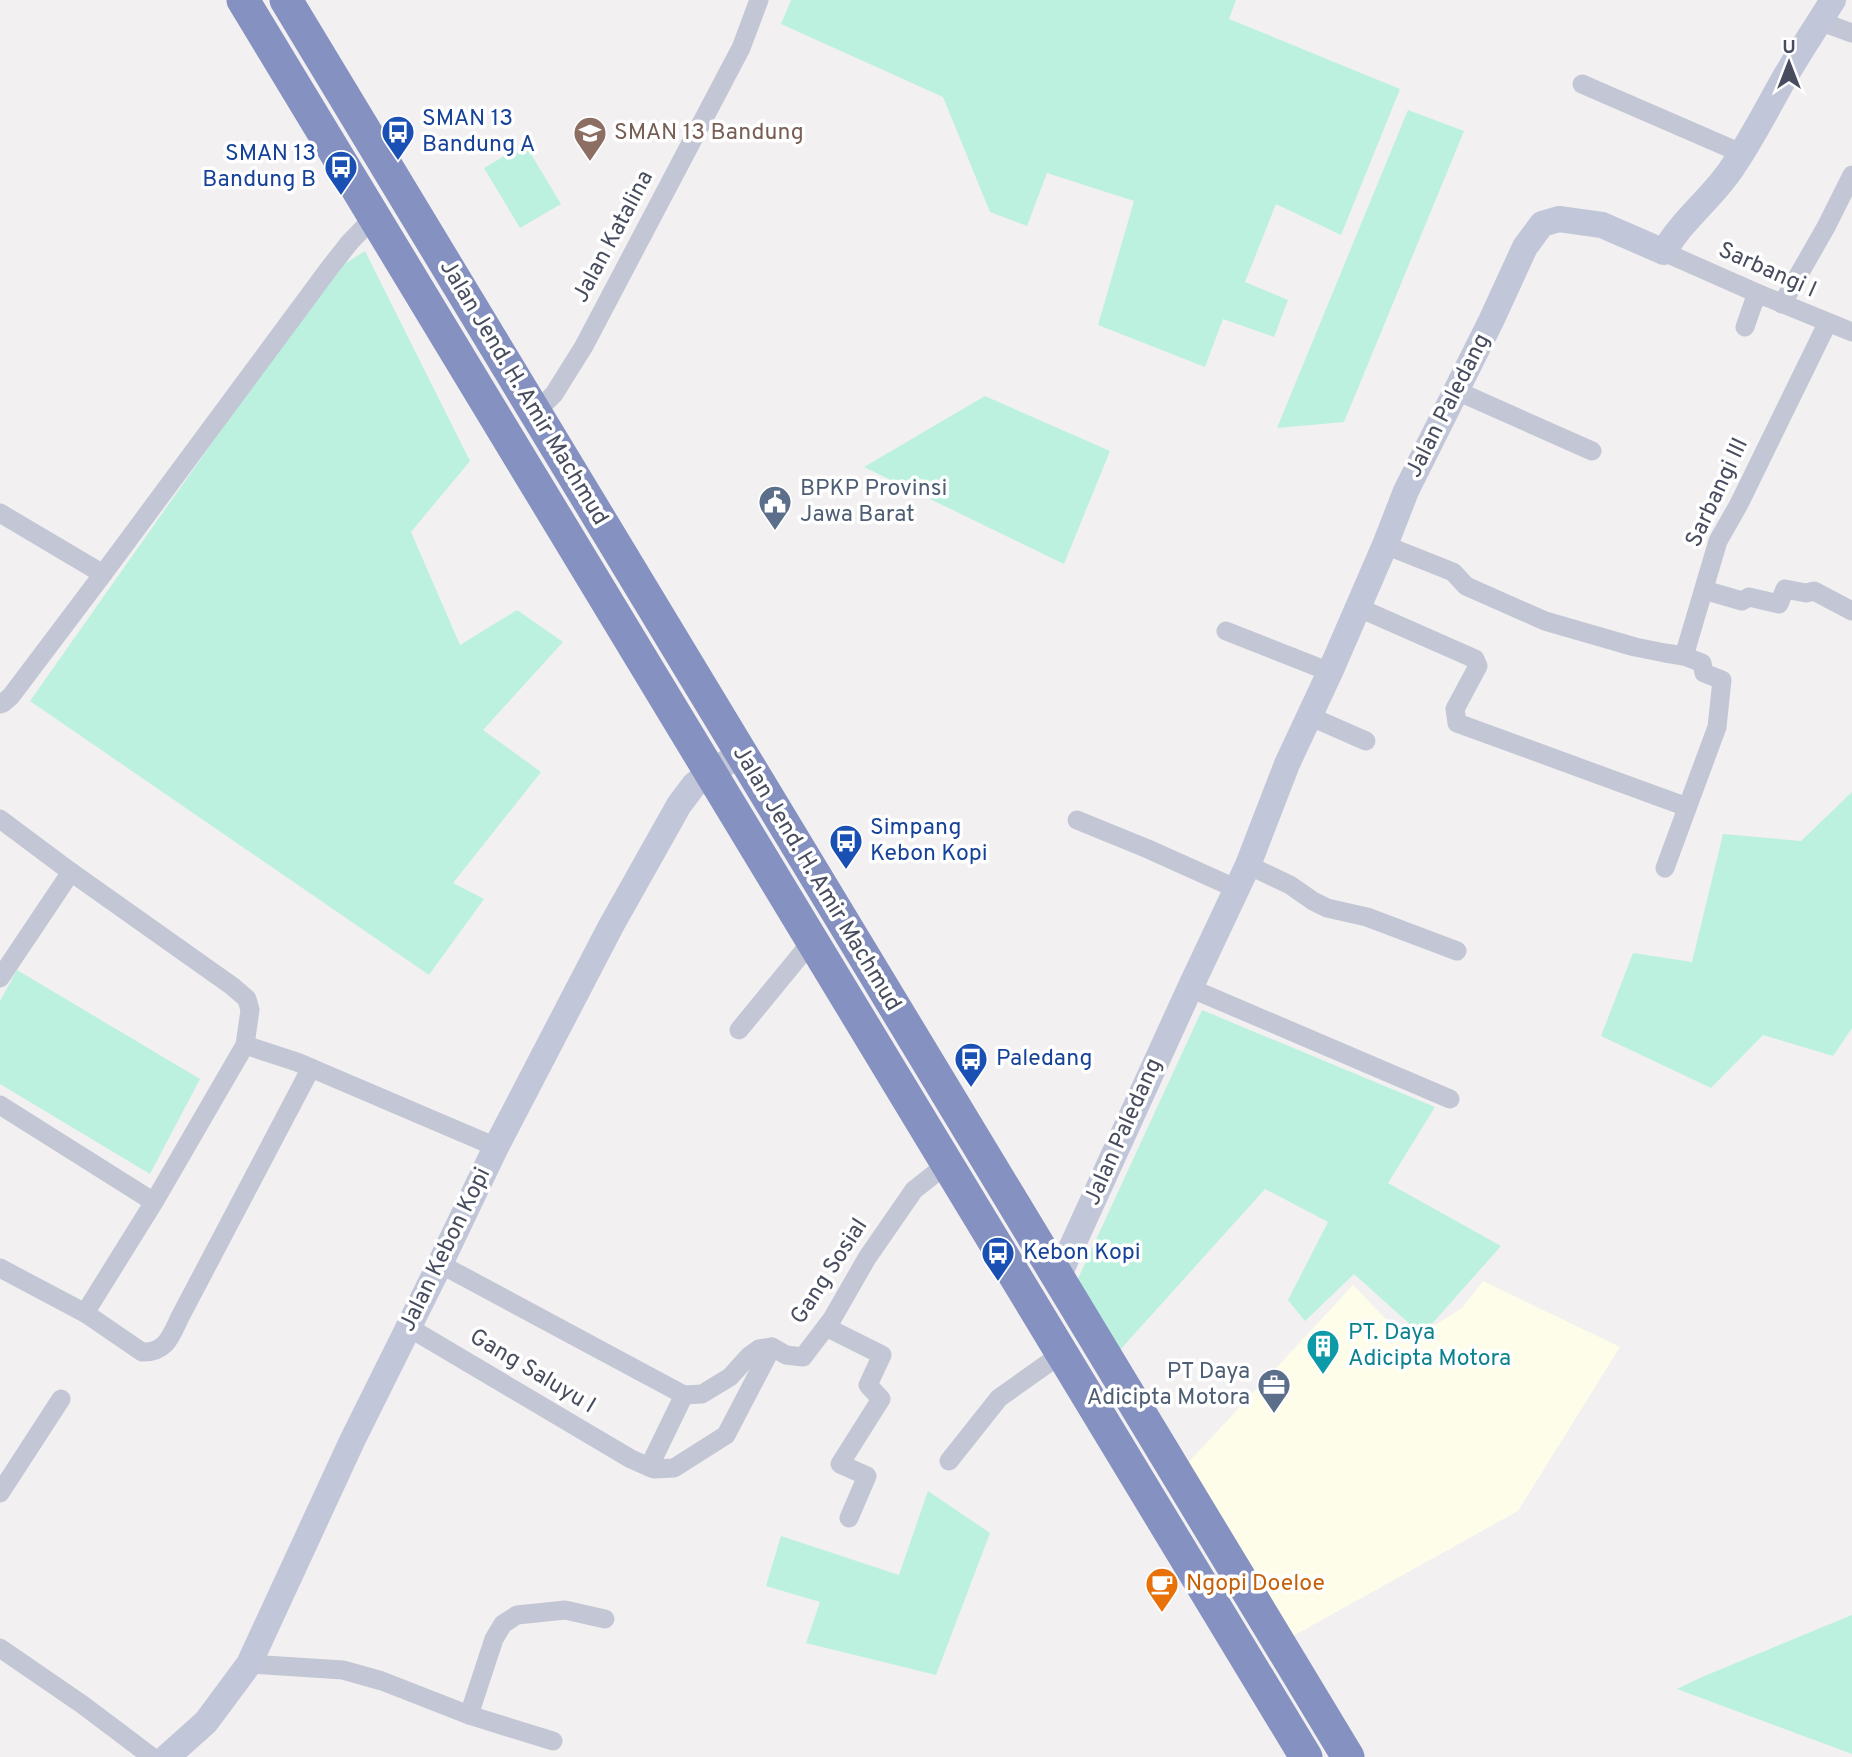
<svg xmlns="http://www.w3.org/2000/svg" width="1852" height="1757" font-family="Overpass,sans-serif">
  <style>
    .commercial { fill: #fdfde9 }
    .green { fill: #bcf1e0 }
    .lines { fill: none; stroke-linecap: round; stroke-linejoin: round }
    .street { stroke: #c3c7d5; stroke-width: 19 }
    .secondary { stroke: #c1c6d9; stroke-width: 26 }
    .highway { stroke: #8591c1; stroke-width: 33 }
    .labels { text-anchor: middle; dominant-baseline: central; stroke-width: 7; stroke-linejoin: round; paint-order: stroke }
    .transit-label { font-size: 23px; fill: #164399; stroke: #fff; text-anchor: start }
    .education-label { font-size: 23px; fill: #785e54; stroke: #fff; text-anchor: start }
    .street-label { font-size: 23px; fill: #474c5e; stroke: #fff }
    .service-label { font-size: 23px; fill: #4e5e75; stroke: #fff; text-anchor: start }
    .culture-label { font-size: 23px; fill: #0d838f; stroke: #fff; text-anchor: start }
    .food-label { font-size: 23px; fill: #c56008; stroke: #fff; text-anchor: start }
  </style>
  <rect width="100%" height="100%" fill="#f2f0f0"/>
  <path class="commercial" d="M 1483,1281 L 1620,1347 L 1518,1511 L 1293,1636 L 1186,1465 L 1353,1285 L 1408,1342 L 1462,1308 Z"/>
  <g class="green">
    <path d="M 791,0 L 1236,0 L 1229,19 L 1400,89 L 1341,235 L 1276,204 L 1245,282 L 1288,300 L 1274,337 L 1223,319 L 1205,367 L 1098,325 L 1134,201 L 1047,173 L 1027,226 L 990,212 L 943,97 L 781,24 Z"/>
    <path d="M 1408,110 L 1464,131 L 1344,422 L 1277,428 Z"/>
    <path d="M 525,144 L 561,204 L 520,228 L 484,168 Z"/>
    <path d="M 365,251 L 470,461 L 411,532 L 460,645 L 517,610 L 563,642 L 483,730 L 541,772 L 453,883 L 484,899 L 429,975 L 30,701 L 333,271 Z"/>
    <path d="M 985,396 L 1110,451 L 1064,564 L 864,467 Z"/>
    <path d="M 1852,792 L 1852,1028 L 1833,1056 L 1763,1035 L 1711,1088 L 1601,1036 L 1633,953 L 1692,962 L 1723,834 L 1801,841 Z"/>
    <path d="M 17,970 L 200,1079 L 150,1174 L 0,1084 L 0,1001 Z"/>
    <path d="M 1202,1010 L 1435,1107 L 1388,1183 L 1501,1246 L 1422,1335 L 1354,1274 L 1305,1321 L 1288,1300 L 1328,1222 L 1265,1189 L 1119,1351 L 1076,1283 Z"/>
    <path d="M 928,1491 L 990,1533 L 936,1675 L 806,1643 L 820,1602 L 766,1586 L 781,1536 L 899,1575 Z"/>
    <path d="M 1852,1615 L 1852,1754 L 1677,1689 L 1702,1677 Z"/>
  </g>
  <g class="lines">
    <g class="street">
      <path d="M 1819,21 L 1852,33"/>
      <path d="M 1582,84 L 1741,153"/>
      <path d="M 1664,252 L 1759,294 L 1852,332"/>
      <path d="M 1782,304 L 1826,227 L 1852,175"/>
      <path d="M 1745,327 L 1753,304 L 1759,294"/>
      <path d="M 1457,391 L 1592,451"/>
      <path d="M 532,410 L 547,401 L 554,394 L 584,346 L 741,48 L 759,0"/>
      <path d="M 0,513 L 103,574"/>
      <path d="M 1385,545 L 1453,572 L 1466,586 L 1545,621 L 1635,647 L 1665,653 L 1684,656"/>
      <path d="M 1704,590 L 1742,601 L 1749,597 L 1779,604 L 1785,589 L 1806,593 L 1814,591 L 1852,611"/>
      <path d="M 1357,607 L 1475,659 L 1478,666 L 1455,709 L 1457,723 L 1687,807"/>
      <path d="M 1226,631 L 1330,672"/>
      <path d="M 0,704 L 3,703 L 11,696 L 103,574 L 331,266 L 350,242 L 374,217"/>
      <path d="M 1309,716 L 1366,741"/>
      <path d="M 0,819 L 71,872 L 232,986 L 247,999 L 250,1010 L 245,1045 L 154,1202 L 0,1105"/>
      <path d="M 1077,820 L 1148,849 L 1237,889"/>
      <path d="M 1248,865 L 1290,885 L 1313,901 L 1327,908 L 1367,917 L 1457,951"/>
      <path d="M 1665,868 L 1717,727 L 1722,680 L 1704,673 L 1702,663 L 1684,656 L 1718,541 L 1739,504 L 1827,324"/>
      <path d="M 0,978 L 71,872"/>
      <path d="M 1190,988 L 1450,1099"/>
      <path d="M 739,1030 L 812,941"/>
      <path d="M 245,1045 L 297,1062 L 496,1147"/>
      <path d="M 440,1264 L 684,1395 L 649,1467"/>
      <path d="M 0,1268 L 85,1313 L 154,1202"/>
      <path d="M 85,1313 L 142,1352 C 166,1353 171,1336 180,1317 L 311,1068"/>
      <path d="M 408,1327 L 631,1459 L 654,1469 L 674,1468 L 726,1435 L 772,1347 L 786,1355 L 803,1357 L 832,1319 L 867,1258 L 914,1190 L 947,1164"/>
      <path d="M 826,1327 L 882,1355 L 868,1385 L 881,1399 L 840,1464 L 867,1476 L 849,1518"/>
      <path d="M 684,1395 L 702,1394 L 730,1377 L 749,1356 L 759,1349 L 772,1347"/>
      <path d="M 949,1461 L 999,1398 L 1047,1364 L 1063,1355"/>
      <path d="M 0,1493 L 61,1399"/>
      <path d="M 0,1648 L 83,1705 L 152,1757"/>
      <path d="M 249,1664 L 343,1670 L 382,1681 L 469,1715 L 553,1741"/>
      <path d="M 469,1715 L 494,1639 L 503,1624 L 517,1615 L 565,1610 L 605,1619"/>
    </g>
    <g class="secondary">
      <path d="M 1058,1277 L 1190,988 L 1248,865 L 1287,764 L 1330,672 L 1385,545 L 1406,491 L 1491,321 L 1525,247 L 1542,224 L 1559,219 L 1602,225 L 1664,252 C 1682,219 1714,197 1734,165 C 1753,137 1768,107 1785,77 C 1800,51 1817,26 1833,0"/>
      <path d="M 167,1757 L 206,1722 L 249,1664 L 352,1441 L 440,1264 L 496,1147 L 611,926 L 679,805 L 694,785 L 711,771 L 741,755"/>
    </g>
    <g class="highway">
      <path d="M 243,0 L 1306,1757"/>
      <path d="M 286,0 L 1348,1757"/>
    </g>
  </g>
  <defs>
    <symbol id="bus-pin" viewBox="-11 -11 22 30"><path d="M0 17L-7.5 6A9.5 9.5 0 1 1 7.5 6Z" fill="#1a4fb4" stroke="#fff"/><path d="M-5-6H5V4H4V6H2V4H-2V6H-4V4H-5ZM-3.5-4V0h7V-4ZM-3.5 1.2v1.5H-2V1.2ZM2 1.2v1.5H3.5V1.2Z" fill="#fff"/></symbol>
    <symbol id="school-pin" viewBox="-11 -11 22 30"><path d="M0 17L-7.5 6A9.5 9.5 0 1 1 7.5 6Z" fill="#8d6e63" stroke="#fff"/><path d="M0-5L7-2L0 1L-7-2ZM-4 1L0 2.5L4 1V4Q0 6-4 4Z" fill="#fff"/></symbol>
    <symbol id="civic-pin" viewBox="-11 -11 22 30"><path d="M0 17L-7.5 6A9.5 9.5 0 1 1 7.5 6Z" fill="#5c6f8a" stroke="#fff"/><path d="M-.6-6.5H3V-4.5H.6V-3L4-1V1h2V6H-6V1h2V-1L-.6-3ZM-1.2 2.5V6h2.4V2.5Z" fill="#fff"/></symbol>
    <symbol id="building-pin" viewBox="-11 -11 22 30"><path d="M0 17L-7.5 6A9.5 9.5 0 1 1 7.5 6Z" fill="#0f9aa8" stroke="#fff"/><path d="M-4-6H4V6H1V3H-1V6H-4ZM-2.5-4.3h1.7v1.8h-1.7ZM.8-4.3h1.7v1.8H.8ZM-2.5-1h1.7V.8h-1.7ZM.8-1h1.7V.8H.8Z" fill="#fff"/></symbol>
    <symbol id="office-pin" viewBox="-11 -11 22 30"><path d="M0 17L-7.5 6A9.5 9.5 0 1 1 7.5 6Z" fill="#5c6f8a" stroke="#fff"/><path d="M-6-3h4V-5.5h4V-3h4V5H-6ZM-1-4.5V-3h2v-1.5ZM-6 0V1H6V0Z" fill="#fff"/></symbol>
    <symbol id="cafe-pin" viewBox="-11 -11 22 30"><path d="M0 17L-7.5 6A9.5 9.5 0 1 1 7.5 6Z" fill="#e8710a" stroke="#fff"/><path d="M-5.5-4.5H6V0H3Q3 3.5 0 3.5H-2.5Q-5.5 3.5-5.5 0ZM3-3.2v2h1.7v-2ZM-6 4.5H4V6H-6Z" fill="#fff"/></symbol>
  </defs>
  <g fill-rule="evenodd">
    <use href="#bus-pin" x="379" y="113" width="38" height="52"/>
    <use href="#school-pin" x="571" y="114" width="38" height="52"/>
    <use href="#bus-pin" x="322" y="148" width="38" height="52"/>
    <use href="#civic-pin" x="756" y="483" width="38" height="52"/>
    <use href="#bus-pin" x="827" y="822" width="38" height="52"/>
    <use href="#bus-pin" x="952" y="1040" width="38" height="52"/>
    <use href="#bus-pin" x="979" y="1234" width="38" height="52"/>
    <use href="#building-pin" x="1304" y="1327" width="38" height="52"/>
    <use href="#office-pin" x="1255" y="1366" width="38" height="52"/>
    <use href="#cafe-pin" x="1143" y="1565" width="38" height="52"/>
  </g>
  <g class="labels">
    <g class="transit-label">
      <text x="422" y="119">SMAN 13<tspan x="422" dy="26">Bandung A</tspan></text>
      <text x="316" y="154" text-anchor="end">SMAN 13<tspan x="316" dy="26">Bandung B</tspan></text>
      <text x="870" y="828">Simpang<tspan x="870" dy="26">Kebon Kopi</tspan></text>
      <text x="996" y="1059">Paledang</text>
      <text x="1023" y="1253">Kebon Kopi</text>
    </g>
    <g class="education-label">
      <text x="614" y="133">SMAN 13 Bandung</text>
    </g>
    <g class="street-label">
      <text transform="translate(614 237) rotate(-62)">Jalan Katalina</text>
      <text transform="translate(1767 271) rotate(24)">Sarbangi I</text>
      <text transform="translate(523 393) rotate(59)">Jalan Jend. H. Amir Machmud</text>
      <text transform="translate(1449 406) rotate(-63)">Jalan Paledang</text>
      <text transform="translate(1718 493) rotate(-65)">Sarbangi III</text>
      <text transform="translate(816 879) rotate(59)">Jalan Jend. H. Amir Machmud</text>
      <text transform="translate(1124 1132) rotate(-66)">Jalan Paledang</text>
      <text transform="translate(446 1250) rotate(-64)">Jalan Kebon Kopi</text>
      <text transform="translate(830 1272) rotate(-57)">Gang Sosial</text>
      <text transform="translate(532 1372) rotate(31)">Gang Saluyu I</text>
    </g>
    <g class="service-label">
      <text x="800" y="489">BPKP Provinsi<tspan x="800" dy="26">Jawa Barat</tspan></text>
      <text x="1250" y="1372" text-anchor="end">PT Daya<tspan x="1250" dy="26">Adicipta Motora</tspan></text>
    </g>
    <g class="culture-label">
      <text x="1348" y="1333">PT. Daya<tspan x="1348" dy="26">Adicipta Motora</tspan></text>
    </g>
    <g class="food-label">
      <text x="1186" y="1584">Ngopi Doeloe</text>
    </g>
  </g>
  <g transform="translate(1789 63)" stroke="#ffffff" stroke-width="5" paint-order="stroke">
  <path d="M0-5L12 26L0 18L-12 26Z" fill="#474c5e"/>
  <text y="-10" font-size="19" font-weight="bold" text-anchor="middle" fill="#474c5e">U</text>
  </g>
</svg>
